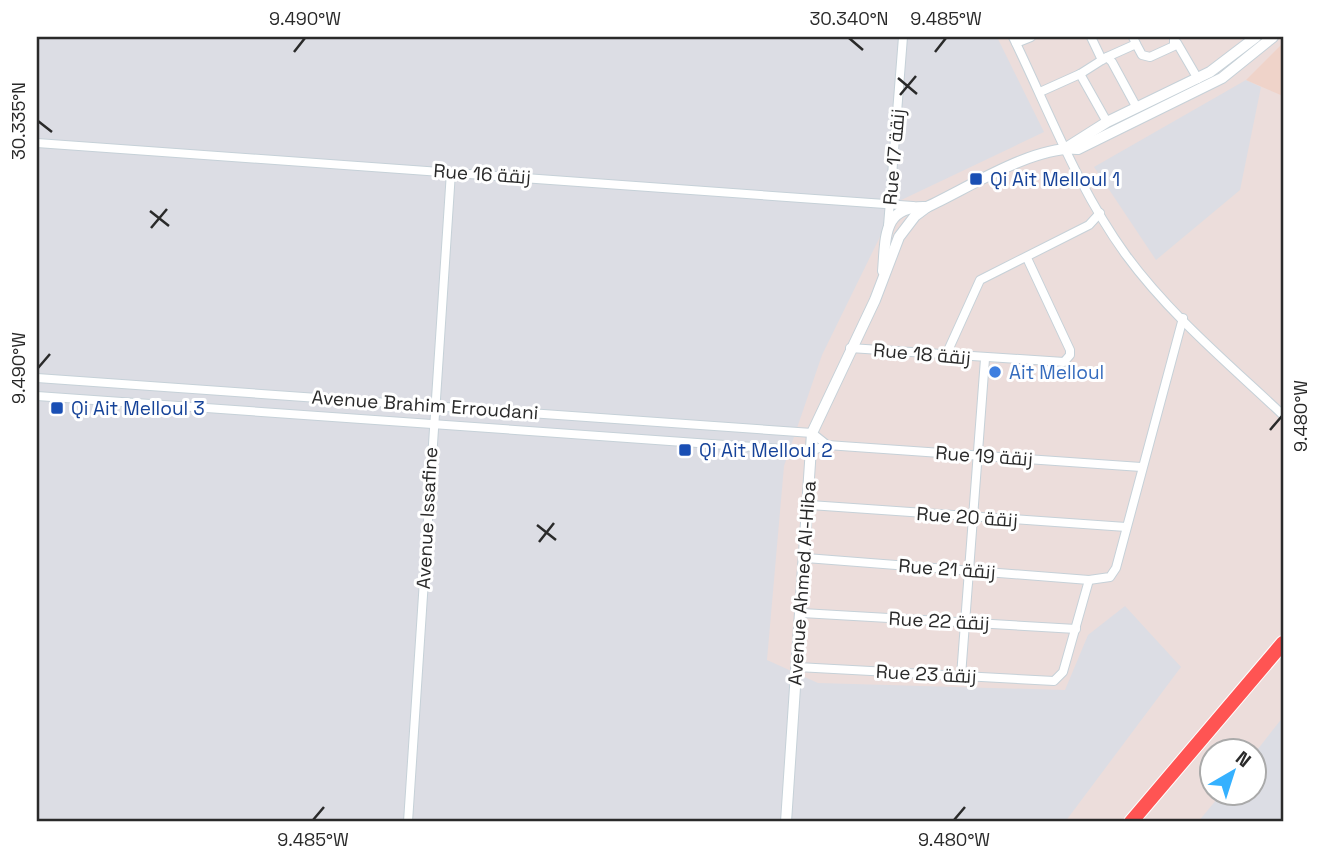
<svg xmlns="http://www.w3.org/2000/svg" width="1320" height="859" font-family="'Space Grotesk',Cairo,sans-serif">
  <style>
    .industrial { fill: #dcdde4 }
    .education { fill: #efd3c9 }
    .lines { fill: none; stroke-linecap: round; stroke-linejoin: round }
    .street-casing { stroke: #c6d1d8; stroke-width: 10 }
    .secondary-casing { stroke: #c6d1d8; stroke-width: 12 }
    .highway-casing { stroke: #fff; stroke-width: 16 }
    .street { stroke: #fff; stroke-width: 8 }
    .secondary { stroke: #fff; stroke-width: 10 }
    .highway { stroke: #ff5453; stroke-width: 14 }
    .ticks { fill: none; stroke: #2a2a2a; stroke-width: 2.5 }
    .transit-dot { fill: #1a4fb4; stroke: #fff; stroke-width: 2.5 }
    .shop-dot { fill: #3f7fe0; stroke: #fff; stroke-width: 2.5 }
    .labels { text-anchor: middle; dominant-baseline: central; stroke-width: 6; stroke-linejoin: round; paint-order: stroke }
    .street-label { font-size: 19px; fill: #2a2a2a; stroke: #fff }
    .transit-label { font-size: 19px; fill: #164399; stroke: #fff; text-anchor: start }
    .shop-label { font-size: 19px; fill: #366cbe; stroke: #fff; text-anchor: start }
    .neatline { fill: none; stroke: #2a2a2a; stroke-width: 2.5 }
    .ticks-label { font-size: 18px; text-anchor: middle; fill: #2a2a2a }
  </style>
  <rect width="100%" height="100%" fill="#ecdddb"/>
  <g class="industrial">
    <path d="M 37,37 L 997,37 L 1044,132 L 897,202 L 822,355 L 784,466 L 767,660 L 818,683 L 1065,690 L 1088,635 L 1125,606 L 1181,667 L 1065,822 L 37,822 Z"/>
    <path d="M 1246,80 L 1261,87 L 1240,190 L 1156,260 L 1094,167 Z"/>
    <path d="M 1283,717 L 1283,822 L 1198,822 L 1222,793 L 1254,792 L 1254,754 Z"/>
  </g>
  <path class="education" d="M 1283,43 L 1283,96 L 1246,80 Z"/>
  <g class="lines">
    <defs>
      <g id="street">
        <path d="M 1013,37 C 1048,109 1078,189 1126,255 C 1169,314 1230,365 1283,415"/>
        <path d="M 1091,37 L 1102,60 L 1107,57 L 1112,62 L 1137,108"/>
        <path d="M 1016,43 L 1031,37"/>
        <path d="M 1177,43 L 1198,79"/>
        <path d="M 1136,44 L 1142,55 L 1150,57 L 1174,46 L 1174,37"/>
        <path d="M 1107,57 L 1136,44 L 1133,37"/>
        <path d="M 1102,60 L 1080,74 L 1107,122"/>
        <path d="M 1040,92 L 1080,74"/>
        <path d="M 37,143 L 913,206"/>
        <path d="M 888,226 L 903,37"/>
        <path d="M 850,348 L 1064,362 L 1070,355 L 1070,350 L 1027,258"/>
        <path d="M 946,355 L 980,280 L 1089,225 L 1100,213"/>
        <path d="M 37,378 L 812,433 L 827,445"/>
        <path d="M 37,396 L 811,451 L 827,445 L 1141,467"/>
        <path d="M 810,505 L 1126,527"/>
        <path d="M 806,558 L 1089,580 L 1110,577 L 1116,568 L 1183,318"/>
        <path d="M 802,613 L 1076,629"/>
        <path d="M 797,667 L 1054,681 L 1063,672 L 1089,580"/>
        <path d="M 961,676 L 985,359"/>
        <path d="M 408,822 L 451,172"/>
      </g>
      <g id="secondary">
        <path d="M 1066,148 L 1107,122 L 1210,72 L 1256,37"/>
        <path d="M 883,271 C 886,237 882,205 927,207"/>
        <path d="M 786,822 L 812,433 L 875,300 L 899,237 L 915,216 L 927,207 C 968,188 1034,145 1078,149 L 1222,78 L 1273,37"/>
      </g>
      <path id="highway" d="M 1131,822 L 1283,643"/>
    </defs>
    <use href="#street" class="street-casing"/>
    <use href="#secondary" class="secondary-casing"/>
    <use href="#highway" class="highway-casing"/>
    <use href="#street" class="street"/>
    <use href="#secondary" class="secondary"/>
    <use href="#highway" class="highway"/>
  </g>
  <path class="ticks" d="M 849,38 L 863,50M 294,52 L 305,38M 935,52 L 946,38M 898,78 L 917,94M 900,95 L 916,76M 38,121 L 52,132M 150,211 L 169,226M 151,228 L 167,209M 38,368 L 50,354M 1270,430 L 1282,416M 537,525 L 556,540M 539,542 L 554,523M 313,820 L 324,807M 954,820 L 965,807"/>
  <g class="transit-dot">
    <rect x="969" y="172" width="14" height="14" rx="3.5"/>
    <rect x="50" y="401" width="14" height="14" rx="3.5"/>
    <rect x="678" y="443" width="14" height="14" rx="3.5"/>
  </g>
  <circle class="shop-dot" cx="995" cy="372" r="7"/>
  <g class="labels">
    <g class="street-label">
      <text transform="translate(894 157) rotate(-85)">Rue 17 زنقة</text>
      <text transform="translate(482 174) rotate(4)">Rue 16 زنقة</text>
      <text transform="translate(922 354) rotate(5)">Rue 18 زنقة</text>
      <text transform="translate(425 405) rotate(4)">Avenue Brahim Erroudani</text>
      <text transform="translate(984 456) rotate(4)">Rue 19 زنقة</text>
      <text transform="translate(967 517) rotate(4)">Rue 20 زنقة</text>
      <text transform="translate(427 518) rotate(-87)">Avenue Issafine</text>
      <text transform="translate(947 569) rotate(4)">Rue 21 زنقة</text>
      <text transform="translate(802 583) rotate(-86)">Avenue Ahmed Al-Hiba</text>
      <text transform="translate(939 621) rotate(3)">Rue 22 زنقة</text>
      <text transform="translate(926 674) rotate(3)">Rue 23 زنقة</text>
    </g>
    <g class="transit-label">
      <text x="990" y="179">Qi Ait Melloul 1</text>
      <text x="71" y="408">Qi Ait Melloul 3</text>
      <text x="699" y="450">Qi Ait Melloul 2</text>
    </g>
    <g class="shop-label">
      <text x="1009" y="372">Ait Melloul</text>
    </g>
  </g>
  <rect width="1320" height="859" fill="none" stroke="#ffffff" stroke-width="77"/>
  <g transform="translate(1233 772) rotate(39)"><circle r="33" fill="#ffffff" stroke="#aaaaaa" stroke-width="2"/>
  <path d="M0-5L12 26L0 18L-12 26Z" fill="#35b1ff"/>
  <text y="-10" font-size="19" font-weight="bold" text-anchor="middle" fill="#2a2a2a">N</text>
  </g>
  <rect x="38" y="38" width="1244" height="782" class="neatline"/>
  <g class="ticks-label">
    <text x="305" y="25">9.490°W</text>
    <text x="849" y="25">30.340°N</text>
    <text x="946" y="25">9.485°W</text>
    <text transform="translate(19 121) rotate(-90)" y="6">30.335°N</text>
    <text transform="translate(19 368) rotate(-90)" y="6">9.490°W</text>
    <text transform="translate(1301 416) rotate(-90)" y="6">9.480°W</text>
    <text x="313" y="846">9.485°W</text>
    <text x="954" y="846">9.480°W</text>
  </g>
</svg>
